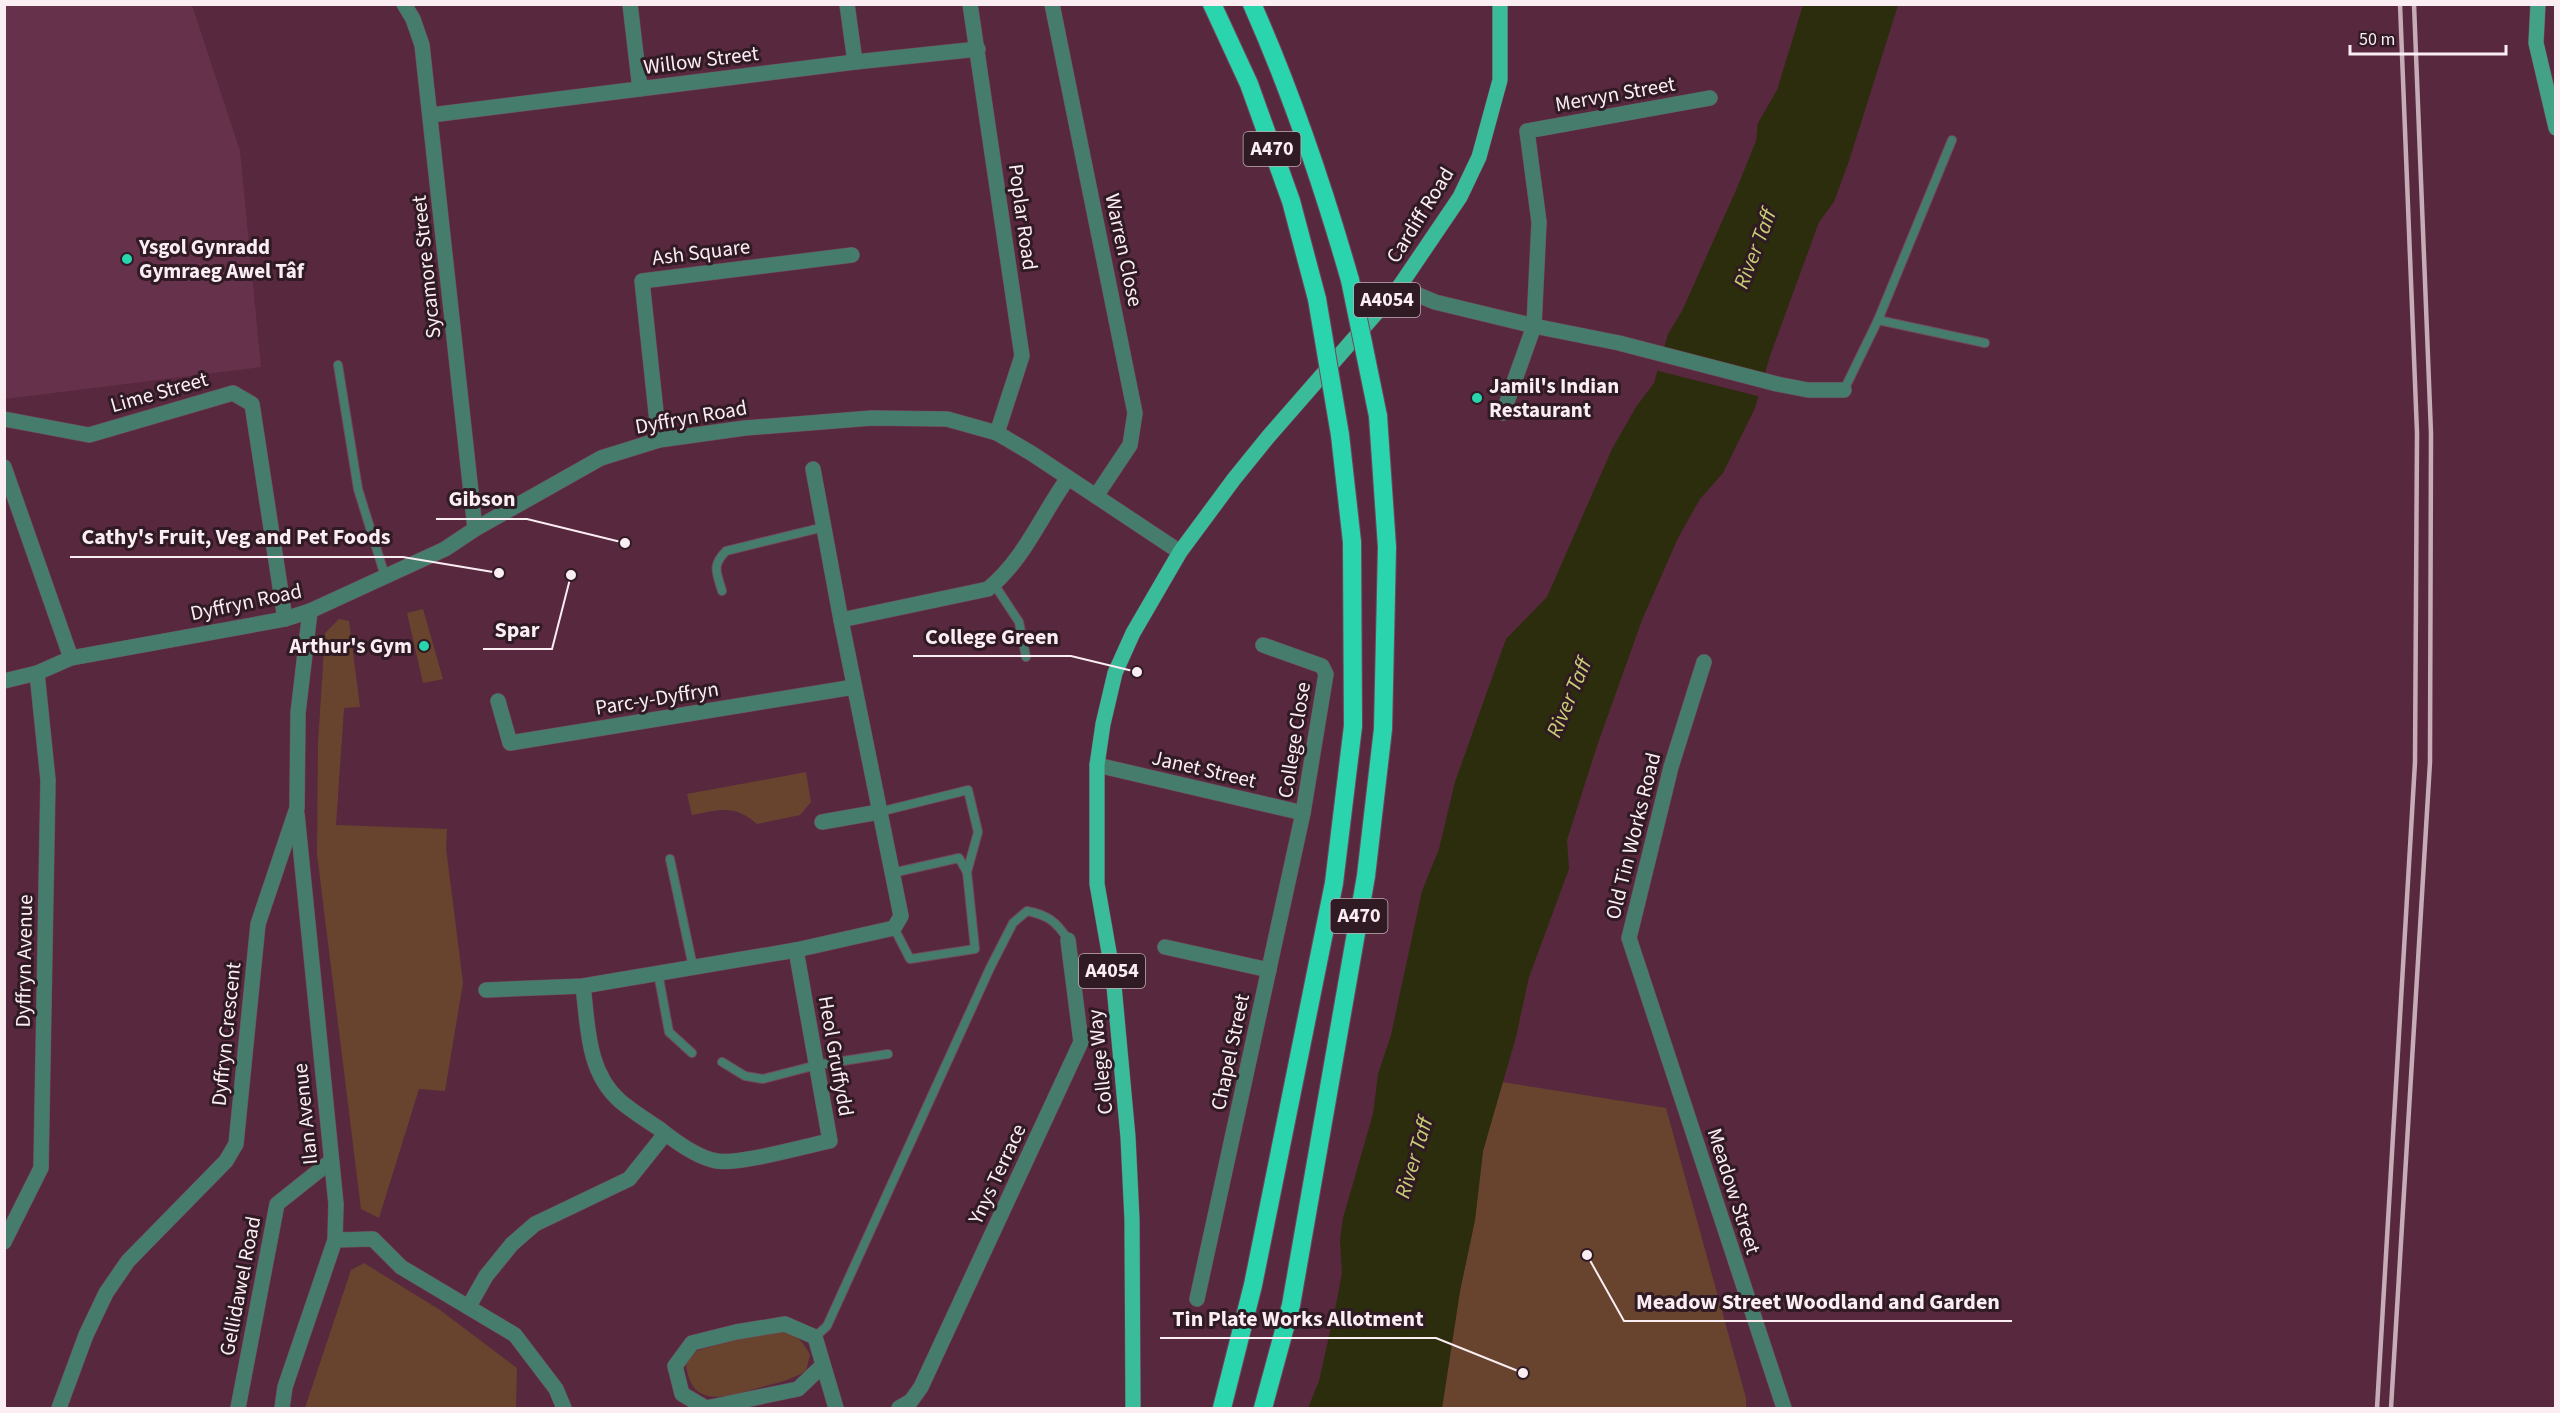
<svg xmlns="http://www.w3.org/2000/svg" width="2560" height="1413" font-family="'Source Sans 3',sans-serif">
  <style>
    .built { fill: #66314a }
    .green { fill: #68442f }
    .water { fill: #2b2d0c }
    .pier { fill: #58283f }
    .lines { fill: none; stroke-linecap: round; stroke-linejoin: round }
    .lane-casing { stroke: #72485c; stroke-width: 10 }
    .street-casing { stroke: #72485c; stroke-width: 16 }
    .secondary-casing { stroke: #72485c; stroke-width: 16 }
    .primary-casing { stroke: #72485c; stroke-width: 16 }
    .highway-casing { stroke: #72485c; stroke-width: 20 }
    .lane { stroke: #467c6c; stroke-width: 8 }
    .street { stroke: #467c6c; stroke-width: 15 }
    .secondary { stroke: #43a186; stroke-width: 15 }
    .primary { stroke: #3abc9b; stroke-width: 15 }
    .highway { stroke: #2ad5ad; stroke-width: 18 }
    .rail { stroke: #c5acb7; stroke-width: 4.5 }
    .highway-bridge-casing { stroke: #72485c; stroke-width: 20; stroke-linecap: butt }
    .highway-bridge { stroke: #2ad5ad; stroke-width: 18 }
    .poi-dot { fill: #29d5ad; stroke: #301a24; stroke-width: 2 }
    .labels { text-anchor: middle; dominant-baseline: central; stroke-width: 6; stroke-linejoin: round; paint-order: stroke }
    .shield { fill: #301a24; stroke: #beaeb5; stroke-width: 1.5 }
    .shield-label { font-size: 20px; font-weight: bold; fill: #fbeef3 }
    .street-label { font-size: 21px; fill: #fbeef3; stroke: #301a24 }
    .poi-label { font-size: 21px; font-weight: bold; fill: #fbeef3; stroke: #301a24; text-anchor: start }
    .water-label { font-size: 22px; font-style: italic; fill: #c8ce74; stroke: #301a24 }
    .leader { fill: none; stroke: #fbeef3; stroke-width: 2 }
    .callout-dot { fill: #fbeef3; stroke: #301a24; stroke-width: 2 }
    .callout-label { font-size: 22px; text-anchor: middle; font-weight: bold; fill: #fbeef3; stroke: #301a24; stroke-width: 6; stroke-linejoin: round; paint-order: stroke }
  </style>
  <rect width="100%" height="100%" fill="#58283f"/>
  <path class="built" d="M 4,5 L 192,5 L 240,151 L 261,367 L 5,399 Z"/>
  <g class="green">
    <path d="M 423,609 L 443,679 L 423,683 L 407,613 Z"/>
    <path d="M 339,619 L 349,621 L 360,707 L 344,708 L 336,825 L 447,829 L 446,848 L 463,983 L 445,1091 L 419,1089 L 379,1218 L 361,1209 L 317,854 L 318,743 L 325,633 Z"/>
    <path d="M 806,772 L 811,802 L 800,815 L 757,824 C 734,804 720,810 692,815 L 687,794 Z"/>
    <path d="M 1502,1082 L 1666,1108 L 1746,1398 L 1746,1408 L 1442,1408 L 1460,1291 L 1475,1219 L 1483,1151 Z"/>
    <path d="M 364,1263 L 440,1310 L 517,1368 L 516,1408 L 305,1408 L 351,1270 Z"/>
    <path d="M 772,1329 C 793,1332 800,1336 810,1355 L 806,1371 C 791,1380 774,1384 758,1388 C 727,1397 691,1410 686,1364 L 696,1351 Z"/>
  </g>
  <path class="water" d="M 1803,5 L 1898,5 L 1849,161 L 1834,202 L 1819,222 L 1770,356 L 1755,408 L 1723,473 L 1700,499 L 1678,538 L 1642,620 L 1597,746 L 1567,840 L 1569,869 L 1529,977 L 1516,1037 L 1483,1151 L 1475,1220 L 1460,1291 L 1442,1408 L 1308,1408 L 1319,1381 L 1337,1300 L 1342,1273 L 1340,1240 L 1343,1218 L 1373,1114 L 1378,1074 L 1391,1035 L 1422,891 L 1439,849 L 1455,782 L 1498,661 L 1506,639 L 1547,597 L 1612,449 L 1636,407 L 1654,383 L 1668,334 L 1682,311 L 1737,188 L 1756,141 L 1758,123 L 1777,90 Z"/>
  <path class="pier" d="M 1661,347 L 1767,374 L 1761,397 L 1655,370 Z"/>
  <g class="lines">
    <defs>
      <g id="lane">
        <path d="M 1878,320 L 1952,140"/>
        <path d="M 338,365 L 358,489 L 385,576"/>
        <path d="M 1844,390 L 1878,320 L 1985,343"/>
        <path d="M 994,584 L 1019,622 L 1026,657"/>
        <path d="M 722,591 C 717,573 711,566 726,551 L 824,527"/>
        <path d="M 879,812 L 968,790 L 978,832 L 967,872"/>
        <path d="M 670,859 L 693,967"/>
        <path d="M 892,873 L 959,858 L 967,872 L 975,949 L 910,959 L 894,928"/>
        <path d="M 658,973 L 669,1032 L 692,1053"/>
        <path d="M 722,1062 L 745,1076 L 763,1079 L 817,1065 L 888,1054"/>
        <path d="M 815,1337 L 827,1326 L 990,968 L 1013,923 L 1027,911 C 1048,915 1057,922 1068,940"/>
      </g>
      <g id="street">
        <path d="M 404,4 L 413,19 L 422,45 L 475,529"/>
        <path d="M 630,4 L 640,89"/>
        <path d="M 847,4 L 855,62"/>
        <path d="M 970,4 L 1022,356 L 997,433"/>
        <path d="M 1052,4 L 1135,413 L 1130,445 L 1096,496"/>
        <path d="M 431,115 L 855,62 L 978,49"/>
        <path d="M 1399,287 L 1435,302 L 1534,326 L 1619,343 L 1777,384 L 1808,390 L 1844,390"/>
        <path d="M 1503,413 L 1534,326 L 1539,222 L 1527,131 L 1710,98"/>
        <path d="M 4,419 L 89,435 L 233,393 L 252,404 L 285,619"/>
        <path d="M 659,440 L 642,281 L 852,255"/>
        <path d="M 4,467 L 71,658"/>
        <path d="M 813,469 L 841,620"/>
        <path d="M 1704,662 L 1671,767 L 1629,938 L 1784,1408"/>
        <path d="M 4,681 L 37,673 L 71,658 L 285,619 L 310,611 L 445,549 L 475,529 L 601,458 L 659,440 L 745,428 L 872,418 L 947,419 L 997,433 L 1031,453 L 1180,552"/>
        <path d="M 498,701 L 510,743 L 854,687"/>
        <path d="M 1097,765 L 1303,813"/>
        <path d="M 822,822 L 879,812"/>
        <path d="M 1165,947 L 1269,970"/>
        <path d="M 583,986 C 588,1026 587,1072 620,1101 C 633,1112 648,1121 661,1130 C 676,1142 698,1158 717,1161 C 739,1165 805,1146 830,1141 L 796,950"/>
        <path d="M 486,990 L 583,986 L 796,950 L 894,928 L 901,916 L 841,620 L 988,589 C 1024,560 1042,514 1068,478"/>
        <path d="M 335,1240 L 373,1239 L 401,1267 L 515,1335 L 556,1389 L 564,1408"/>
        <path d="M 4,1242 L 41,1168 L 48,780 L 37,673"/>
        <path d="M 1197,1299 L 1303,813 L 1326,674 L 1322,666 L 1263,645"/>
        <path d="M 469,1306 L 486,1276 L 512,1244 L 535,1224 L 629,1179 L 665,1134"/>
        <path d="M 822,1366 L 798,1389 L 706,1408 L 682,1394 L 675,1366 L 692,1343 L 736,1332 L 785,1324 L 815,1337 L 836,1408"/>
        <path d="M 59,1408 L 86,1335 L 106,1293 L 128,1261 L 226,1161 L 236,1144 L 258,924 L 297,808 L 298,713 L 310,611"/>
        <path d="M 238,1408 L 277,1204 L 331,1161"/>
        <path d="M 282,1408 L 285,1387 L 335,1240 L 336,1204 L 297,814"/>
        <path d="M 899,1408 L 911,1401 L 921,1387 L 1081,1042 L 1068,940"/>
      </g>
      <path id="secondary" d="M 2538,4 L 2536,43 L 2556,128"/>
      <path id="primary" d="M 1133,1408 L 1132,1220 L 1128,1137 L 1113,975 L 1097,884 L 1097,765 L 1103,724 L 1115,673 L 1133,633 L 1180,552 L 1234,479 L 1268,437 L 1399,287 L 1460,197 L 1479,157 L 1500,80 L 1500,4"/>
      <g id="highway">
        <path d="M 1212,4 L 1249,84 L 1291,201 L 1317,299"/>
        <path d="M 1252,4 C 1292,94 1323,186 1350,280"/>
        <path d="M 1222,1408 L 1253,1285 L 1334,883 L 1353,726 L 1352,542 L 1340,435"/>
        <path d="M 1263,1408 L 1291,1305 L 1366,876 L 1383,729 L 1387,547 L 1378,416"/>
      </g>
    </defs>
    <use href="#lane" class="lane-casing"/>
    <use href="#street" class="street-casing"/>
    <use href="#secondary" class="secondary-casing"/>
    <use href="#primary" class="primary-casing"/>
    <use href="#highway" class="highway-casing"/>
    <use href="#lane" class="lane"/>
    <use href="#street" class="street"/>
    <use href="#secondary" class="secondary"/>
    <use href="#primary" class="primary"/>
    <use href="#highway" class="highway"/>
    <g class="rail">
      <path d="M 2377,1408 L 2415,762 L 2417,433 L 2400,4"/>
      <path d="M 2391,1408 L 2430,762 L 2431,433 L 2414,4"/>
    </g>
    <defs>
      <g id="highway-bridge">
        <path d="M 1350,280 L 1378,416"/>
        <path d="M 1317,299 L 1340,435"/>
      </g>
    </defs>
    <use href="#highway-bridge" class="highway-bridge-casing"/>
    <use href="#highway-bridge" class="highway-bridge"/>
  </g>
  <g class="poi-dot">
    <circle cx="127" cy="259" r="6"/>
    <circle cx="1477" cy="398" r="6"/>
    <circle cx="424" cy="646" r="6"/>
  </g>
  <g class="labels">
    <g class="shield">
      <rect x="1243.5" y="132" width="57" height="34" rx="4.5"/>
      <rect x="1354" y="283" width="66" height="34" rx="4.5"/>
      <rect x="1330.5" y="899" width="57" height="34" rx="4.5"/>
      <rect x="1079" y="954" width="66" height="34" rx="4.5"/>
    </g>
    <g class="shield-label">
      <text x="1272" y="149">A470</text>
      <text x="1387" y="300">A4054</text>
      <text x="1359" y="916">A470</text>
      <text x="1112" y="971">A4054</text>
    </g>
    <g class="street-label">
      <text transform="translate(701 60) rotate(-7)">Willow Street</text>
      <text transform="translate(1615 94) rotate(-10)">Mervyn Street</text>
      <text transform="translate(1420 215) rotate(-58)">Cardiff Road</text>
      <text transform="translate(1023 217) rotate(82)">Poplar Road</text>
      <text transform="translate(1124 250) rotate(78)">Warren Close</text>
      <text transform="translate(701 252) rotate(-7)">Ash Square</text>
      <text transform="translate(426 267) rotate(-96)">Sycamore Street</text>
      <text transform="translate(159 392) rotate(-16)">Lime Street</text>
      <text transform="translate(691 417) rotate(-10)">Dyffryn Road</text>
      <text transform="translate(246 602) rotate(-12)">Dyffryn Road</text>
      <text transform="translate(657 698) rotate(-9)">Parc-y-Dyffryn</text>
      <text transform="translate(1294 740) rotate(-81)">College Close</text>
      <text transform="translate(1204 769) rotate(13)">Janet Street</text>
      <text transform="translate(1633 836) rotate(-76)">Old Tin Works Road</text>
      <text transform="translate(24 961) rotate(-89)">Dyffryn Avenue</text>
      <text transform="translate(226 1034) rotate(-84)">Dyffryn Crescent</text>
      <text transform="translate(1230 1052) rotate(-78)">Chapel Street</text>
      <text transform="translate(836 1056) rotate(80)">Heol Gruffydd</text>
      <text transform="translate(1100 1062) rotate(-96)">College Way</text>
      <text transform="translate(305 1114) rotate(-96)">Ilan Avenue</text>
      <text transform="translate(997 1174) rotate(-65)">Ynys Terrace</text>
      <text transform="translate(1734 1191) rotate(72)">Meadow Street</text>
      <text transform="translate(240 1286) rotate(-79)">Gellidawel Road</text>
    </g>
    <g class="poi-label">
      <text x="139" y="247">Ysgol Gynradd<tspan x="139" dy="24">Gymraeg Awel Tâf</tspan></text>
      <text x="1489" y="386">Jamil's Indian<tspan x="1489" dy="24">Restaurant</tspan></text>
      <text x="412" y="646" text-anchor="end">Arthur's Gym</text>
    </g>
    <g class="water-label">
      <text transform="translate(1755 249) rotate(-69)">River Taff</text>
      <text transform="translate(1569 698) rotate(-67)">River Taff</text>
      <text transform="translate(1414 1158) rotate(-73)">River Taff</text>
    </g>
  </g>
  <path class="leader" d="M625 543L527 519H436M499 573L403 557H70M571 575L552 649H483M1137 672L1071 656H913M1587 1255L1624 1321H2012M1523 1373L1436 1338H1160"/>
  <g class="callout-dot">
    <circle cx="625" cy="543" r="6"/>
    <circle cx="499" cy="573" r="6"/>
    <circle cx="571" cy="575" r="6"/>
    <circle cx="1137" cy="672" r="6"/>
    <circle cx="1587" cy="1255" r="6"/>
    <circle cx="1523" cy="1373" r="6"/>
  </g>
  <g class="callout-label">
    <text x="482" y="506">Gibson</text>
    <text x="236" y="544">Cathy's Fruit, Veg and Pet Foods</text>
    <text x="517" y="637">Spar</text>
    <text x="992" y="644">College Green</text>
    <text x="1818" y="1309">Meadow Street Woodland and Garden</text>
    <text x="1298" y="1326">Tin Plate Works Allotment</text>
  </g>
  <rect width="2560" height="1413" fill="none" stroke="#fbeef3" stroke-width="12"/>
  <path d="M2350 45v9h156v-9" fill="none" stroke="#fbeef3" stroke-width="3"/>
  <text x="2359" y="45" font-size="18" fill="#fbeef3" stroke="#301a24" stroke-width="4.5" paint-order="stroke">50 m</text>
</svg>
